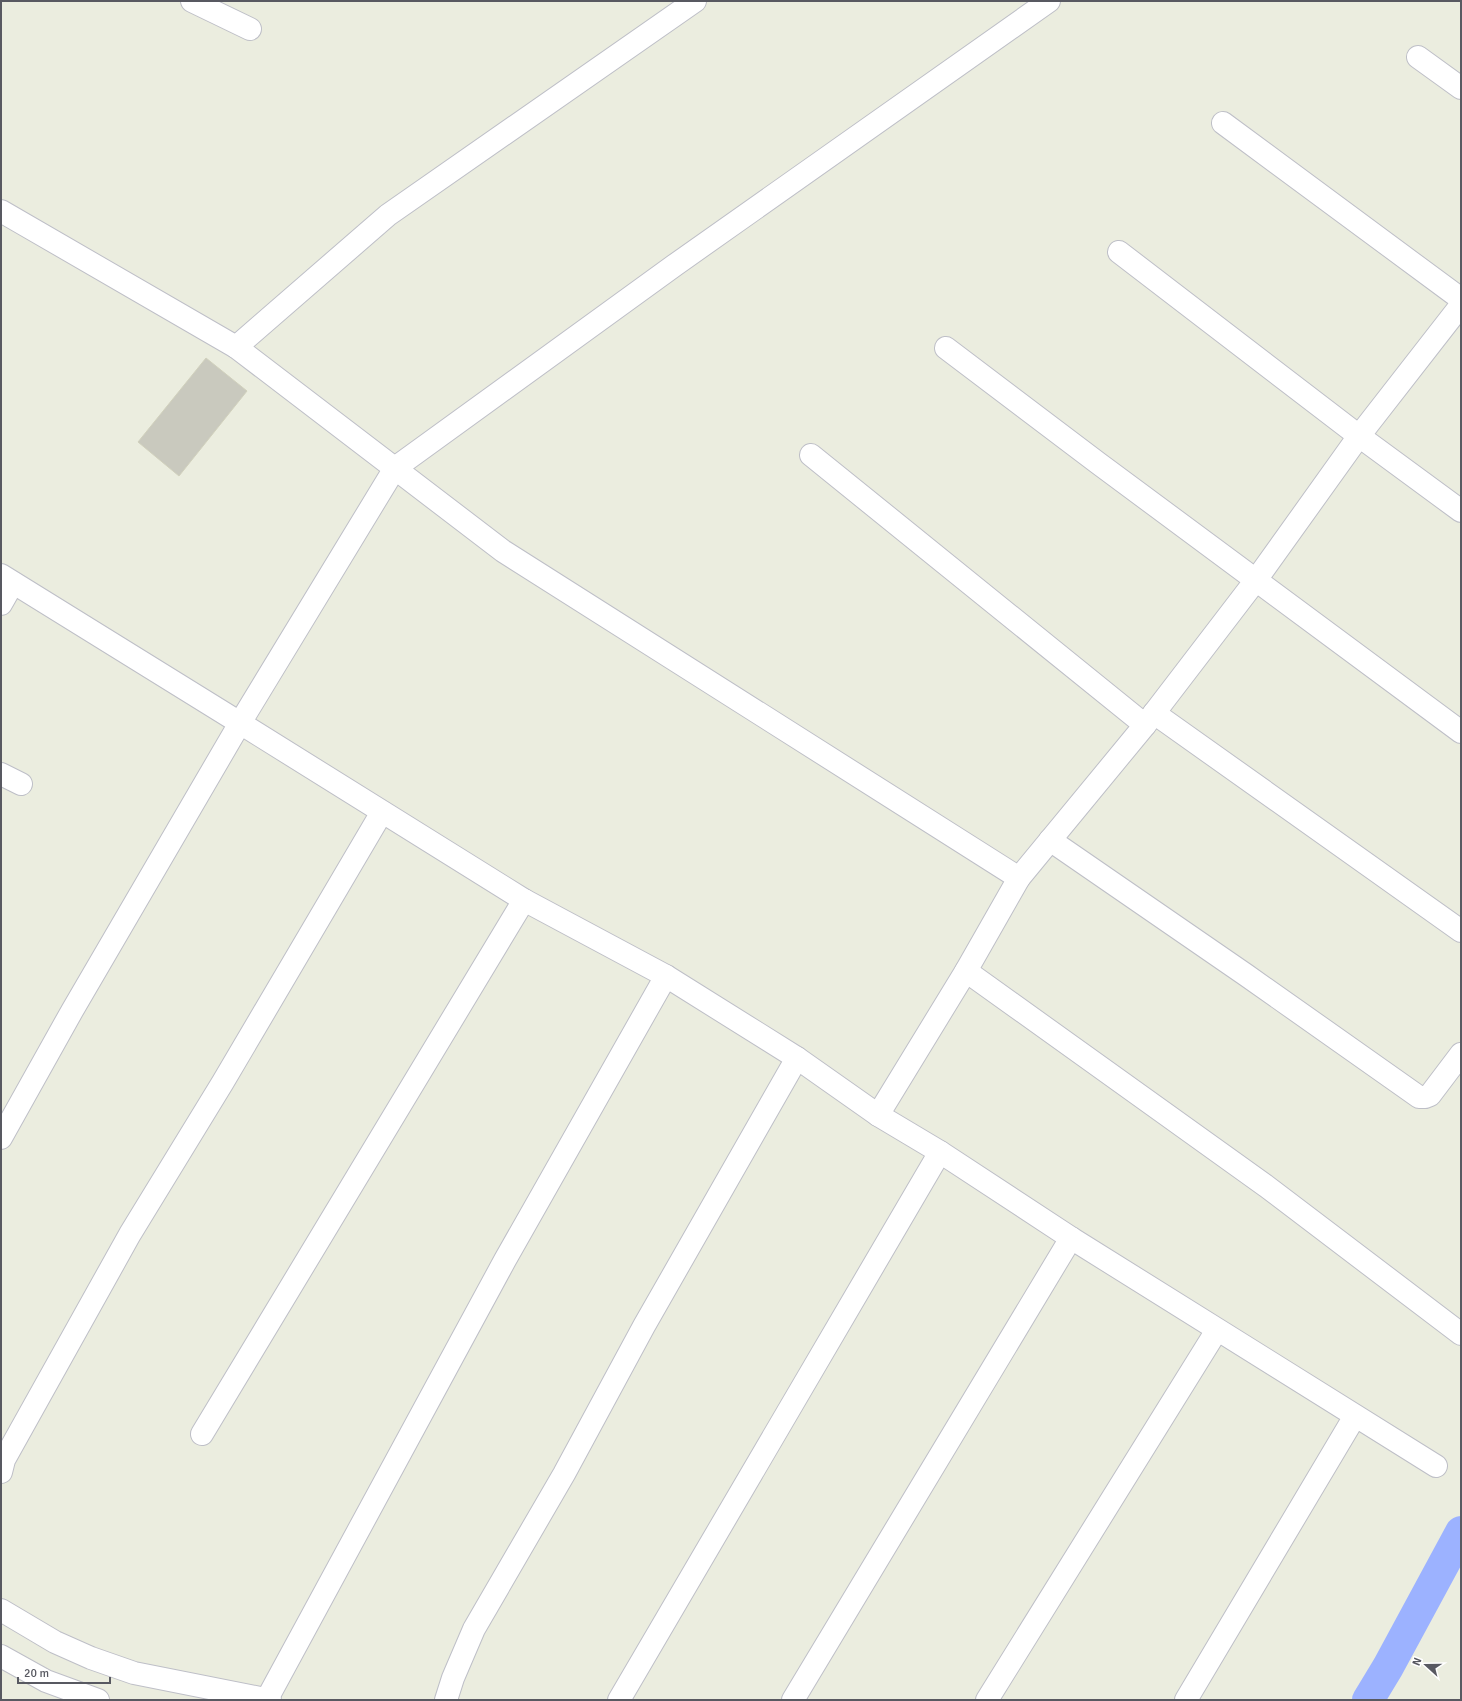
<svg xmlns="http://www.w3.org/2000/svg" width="1462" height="1701" font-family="Signika,sans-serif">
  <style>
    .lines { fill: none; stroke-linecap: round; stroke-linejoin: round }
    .canal { stroke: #9cb2ff; stroke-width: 32 }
    .building { fill: #c9c9be; stroke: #d1d1bd }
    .minor-casing { stroke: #bebfc7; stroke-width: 24 }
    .tertiary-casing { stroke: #bebfc7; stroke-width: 24 }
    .minor { stroke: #fff; stroke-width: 22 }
    .tertiary { stroke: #fff; stroke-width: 22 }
  </style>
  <rect width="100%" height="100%" fill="#ebeddf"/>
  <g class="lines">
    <path class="canal" d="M 1368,1700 L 1388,1667 L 1461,1532"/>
  </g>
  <path class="building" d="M 206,358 L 247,391 L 179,476 L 138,442 Z"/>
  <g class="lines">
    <defs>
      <g id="minor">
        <path d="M 192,1 L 250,29"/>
        <path d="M 695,1 L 388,215 L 236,347 L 503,551 L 1019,878"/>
        <path d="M 1418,57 L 1461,88"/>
        <path d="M 1223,123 L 1461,299"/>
        <path d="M 1,211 L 236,347"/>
        <path d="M 1119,252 L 1359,436 L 1461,511"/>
        <path d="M 946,348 L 1098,463 L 1461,732"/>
        <path d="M 811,455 L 1145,725"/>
        <path d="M 1,575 L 240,723 L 395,468 L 675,265 L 1049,1"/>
        <path d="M 1,604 L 13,583"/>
        <path d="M 1154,713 L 1461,931"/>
        <path d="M 1,774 L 21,784"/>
        <path d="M 1050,840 L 1246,975 L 1419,1097 L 1425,1097 L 1430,1095 L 1461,1054"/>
        <path d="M 966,971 L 1266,1186 L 1461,1334"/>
        <path d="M 878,1115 L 966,971 L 1019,878 L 1145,725 L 1256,580 L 1359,436 L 1461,305"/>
        <path d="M 1,1138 L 72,1011 L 240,723 L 524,900 L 666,976 L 797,1058 L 878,1115 L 940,1152 L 619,1700"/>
        <path d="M 940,1152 L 1071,1238 L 1436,1466"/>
        <path d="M 202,1434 L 524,900"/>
        <path d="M 1,1472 L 4,1460 L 130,1234 L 223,1082 L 382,812"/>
        <path d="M 267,1699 L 505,1260 L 666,976"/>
        <path d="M 446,1700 L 453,1678 L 474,1629 L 564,1474 L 644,1326 L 797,1058"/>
        <path d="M 793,1700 L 1071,1238"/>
        <path d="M 987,1700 L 1217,1330"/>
        <path d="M 1186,1700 L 1355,1416"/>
      </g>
      <g id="tertiary">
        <path d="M 1,1610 L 55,1642 L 91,1658 L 134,1673 L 270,1700"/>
        <path d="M 1,1656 L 46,1681 L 98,1700"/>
      </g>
    </defs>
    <use href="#minor" class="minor-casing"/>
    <use href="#tertiary" class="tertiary-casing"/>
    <use href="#minor" class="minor"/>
    <use href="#tertiary" class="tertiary"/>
  </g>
  <rect width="1462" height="1701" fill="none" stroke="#585961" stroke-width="4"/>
  <g transform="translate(1426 1665) rotate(291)" stroke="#ffffff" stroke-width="3" paint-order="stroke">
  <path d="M0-3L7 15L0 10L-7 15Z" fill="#585961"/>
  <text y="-6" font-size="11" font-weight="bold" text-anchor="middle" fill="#585961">N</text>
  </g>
  <path d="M18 1677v6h92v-6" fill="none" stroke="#585961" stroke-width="2"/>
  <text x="24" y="1677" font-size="12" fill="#585961" stroke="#ffffff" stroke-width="3" paint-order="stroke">20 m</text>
</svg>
